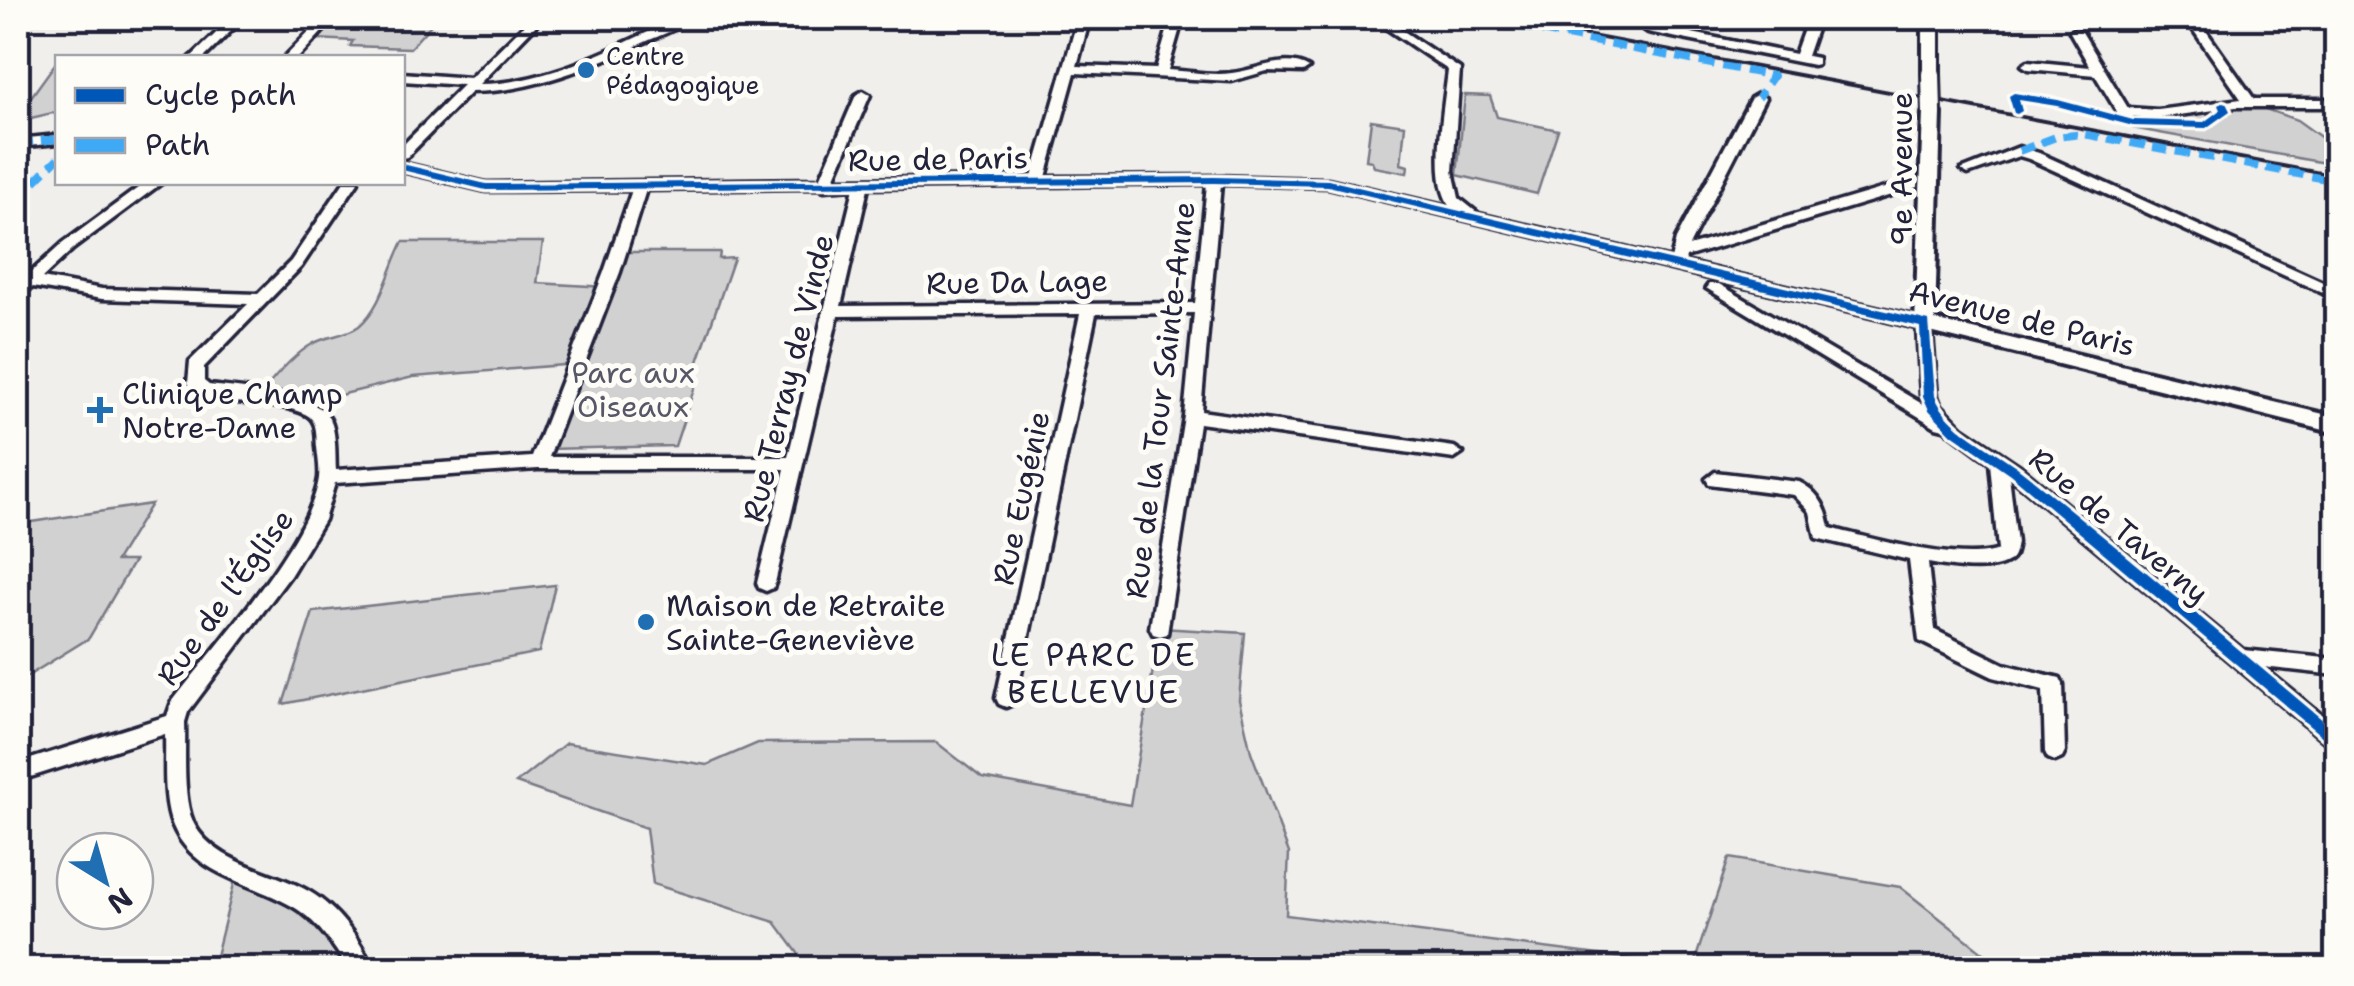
<svg xmlns="http://www.w3.org/2000/svg" width="2354" height="986" font-family="'Shantell Sans',sans-serif">
  <style>
    .green { fill: #d2d1d1; stroke: #7a7a86; stroke-width: 2.5 }
    .lines { fill: none; stroke-linecap: round; stroke-linejoin: round }
    .minor-casing { stroke: #22223b; stroke-width: 7 }
    .major-casing { stroke: #22223b; stroke-width: 8 }
    .minor { fill: #fdfcf7; fill-rule: evenodd }
    .major { fill: #fdfcf7; fill-rule: evenodd }
    .rail { stroke: #22223b; stroke-width: 4 }
    .major-bridge-casing { stroke: #22223b; stroke-width: 24; stroke-linecap: butt }
    .major-bridge { stroke: #fdfcf7; stroke-width: 18 }
    .quiet { stroke: #3fa9f5; stroke-width: 8; stroke-dasharray: 15 8; stroke-linecap: butt }
    .cycleway-casing { stroke: #fdfcf7; stroke-width: 7 }
    .cycleway { fill: #0057b8; fill-rule: evenodd }
    .poi-dot { fill: #1f6fb2; stroke: #fdfcf7; stroke-width: 4 }
    .labels { text-anchor: middle; dominant-baseline: central; stroke-width: 10; stroke-linejoin: round; paint-order: stroke }
    .far-poi-label { font-size: 25px; fill: #22223b; stroke: #fdfcf7; text-anchor: start }
    .street-label { font-size: 30px; fill: #22223b; stroke: #fdfcf7 }
    .park-label { font-size: 30px; fill: #575768; stroke: #fdfcf7 }
    .poi-label { font-size: 30px; fill: #22223b; stroke: #fdfcf7; text-anchor: start }
    .neighbourhood-label { font-size: 32px; letter-spacing: 2.5px; fill: #22223b; stroke: #fdfcf7 }
  </style>
  <rect width="100%" height="100%" fill="#f0efec"/>
  <filter id="ink" filterUnits="userSpaceOnUse"><feTurbulence type="fractalNoise" baseFrequency=".01" numOctaves="2"/><feDisplacementMap in="SourceGraphic" scale="20" xChannelSelector="R" yChannelSelector="G"/><feConvolveMatrix kernelMatrix="1 2 1 2 8 2 1 2 1" color-interpolation-filters="sRGB"/></filter>
  <g filter="url(#ink)">
    <g class="green">
      <path d="M 337,18 L 437,18 L 410,48 L 350,46 L 353,41 L 316,39 Z"/>
      <path d="M 57,61 L 57,112 L 18,121 L 18,115 Z"/>
      <path d="M 1465,95 L 1490,96 L 1497,117 L 1558,130 L 1537,194 L 1457,175 Z"/>
      <path d="M 2251,104 L 2297,120 L 2322,138 L 2336,139 L 2336,165 L 2132,128 L 2172,118 L 2198,105 Z"/>
      <path d="M 1371,120 L 1405,125 L 1401,164 L 1408,166 L 1407,173 L 1374,167 L 1372,161 L 1366,160 Z"/>
      <path d="M 403,242 L 543,242 L 537,283 L 606,287 L 576,364 L 413,377 L 328,398 L 262,393 C 276,375 294,354 314,343 C 328,336 347,335 359,326 C 382,307 389,269 403,242 Z"/>
      <path d="M 623,252 L 720,252 L 719,259 L 734,258 L 693,376 L 698,377 L 675,446 L 547,449 Z"/>
      <path d="M 151,504 L 116,561 L 134,561 L 89,638 L 18,682 L 18,524 Z"/>
      <path d="M 555,585 L 539,652 L 283,704 L 313,612 Z"/>
      <path d="M 1160,628 L 1245,633 L 1239,700 L 1251,752 L 1289,853 L 1286,915 L 1693,967 L 1729,858 L 1900,887 L 2003,968 L 809,968 L 775,922 L 653,884 L 646,828 L 516,783 L 566,743 L 707,765 L 758,743 L 936,742 L 982,778 L 1130,805 Z"/>
      <path d="M 235,880 L 295,906 L 336,945 L 338,968 L 213,968 Z"/>
    </g>
    <g class="lines">
      <defs>
        <g id="minor">
          <path d="M 18,18 L 28,18 L 18,26 Z"/>
          <path d="M 232,18 L 244,18 L 204,58 L 190,58 Z"/>
          <path d="M 323,18 L 335,18 L 298,58 L 284,58 Z"/>
          <path d="M 531,18 L 543,18 L 479,84 C 549,84 617,45 679,18 L 694,18 C 680,28 661,35 645,42 C 590,67 532,92 471,92 L 407,157 L 402,158 L 402,146 L 463,85 L 402,81 L 402,73 L 470,78 Z"/>
          <path d="M 1078,18 L 1090,18 L 1077,66 L 1156,69 L 1168,28 L 1174,24 L 1180,28 L 1168,70 C 1189,71 1212,76 1232,73 C 1257,70 1286,54 1309,68 L 1303,72 L 1267,71 L 1232,81 L 1075,73 L 1046,177 L 1214,176 L 1328,179 L 1453,208 C 1428,188 1445,101 1448,70 L 1371,18 L 1384,18 L 1460,69 L 1453,171 L 1459,198 L 1479,214 L 1671,259 L 1676,239 L 1751,98 L 1758,94 L 1765,98 L 1689,246 L 1908,181 L 1918,181 L 1918,187 L 1686,257 L 1685,262 L 1931,320 L 1937,396 L 1940,404 L 1962,427 L 2020,466 L 2243,650 L 2336,659 L 2336,675 L 2263,667 L 2336,727 L 2336,748 L 2329,745 L 2009,476 L 2017,543 C 2016,547 2015,556 2012,559 C 1996,575 1948,567 1928,563 L 1935,630 L 2004,664 L 2060,678 L 2063,684 L 2065,752 L 2062,758 L 2055,761 L 2048,758 L 2045,752 L 2043,690 L 1993,677 L 1919,641 L 1909,560 L 1816,538 L 1810,512 L 1794,495 L 1709,484 L 1706,479 L 1715,472 L 1799,482 C 1818,491 1827,508 1830,528 C 1870,538 1961,564 1998,550 L 1990,463 L 1944,429 L 1936,427 L 1706,288 L 1709,284 L 1719,284 L 1924,405 L 1921,396 L 1917,328 L 1328,187 L 1221,184 L 1201,411 L 1454,447 L 1463,453 L 1454,459 L 1199,423 L 1167,634 L 1160,636 L 1153,634 L 1150,628 L 1184,416 L 1194,313 L 1096,314 L 1016,698 L 1013,704 L 1006,707 L 999,704 L 996,698 L 1080,314 L 838,316 L 775,583 L 773,588 L 766,591 L 759,588 L 757,583 L 785,469 L 538,469 L 335,483 L 324,520 L 290,576 L 188,712 L 185,722 C 186,750 182,797 193,822 C 213,864 274,870 310,892 C 336,907 362,941 372,968 L 348,968 C 333,945 317,920 292,906 C 251,882 193,875 173,826 C 162,799 166,763 165,734 L 18,781 L 18,763 L 167,716 L 172,702 C 213,648 310,542 319,478 C 320,468 318,457 317,447 C 316,434 318,420 305,414 C 273,398 209,410 188,383 L 190,361 L 248,304 L 102,299 L 33,287 L 18,297 L 18,284 L 63,243 L 146,182 L 163,182 L 73,249 L 42,278 L 102,289 L 258,294 L 291,261 L 344,182 L 358,182 L 301,267 L 204,367 L 204,381 L 209,385 C 238,389 312,392 328,416 C 337,429 335,455 336,470 L 532,457 L 604,272 L 632,190 L 486,191 L 402,171 L 402,163 L 486,183 L 820,179 L 856,95 L 863,91 L 870,95 L 834,179 L 1032,177 ZM 1207,184 L 1195,303 L 841,306 L 868,188 ZM 818,188 L 824,190 L 854,188 L 788,457 L 549,457 L 620,272 L 646,190 Z"/>
          <path d="M 1581,18 L 1599,18 L 1600,19 L 1594,23 Z"/>
          <path d="M 1808,18 L 1820,18 L 1807,56 L 1817,58 L 1817,64 L 1813,65 L 1648,32 L 1642,28 L 1648,24 L 1795,54 Z"/>
          <path d="M 2185,18 L 2197,18 L 2254,99 L 2336,99 L 2336,107 L 2236,107 L 2158,118 L 2124,116 L 2119,115 L 2095,75 L 2028,69 L 2022,65 L 2028,61 L 2090,67 L 2070,32 L 2076,28 L 2082,32 L 2128,108 L 2158,110 L 2241,99 Z"/>
          <path d="M 58,135 L 58,143 L 18,147 L 18,139 Z"/>
          <path d="M 2019,147 L 2039,153 L 2336,288 L 2336,299 L 2029,159 L 2019,156 L 1968,174 L 1961,170 Z"/>
        </g>
        <g id="major">
          <path d="M 1923,18 L 1939,18 L 1939,74 L 1931,79 L 1923,74 Z"/>
          <path d="M 1932,108 L 1941,113 L 1935,320 L 2336,417 L 2336,433 L 1918,329 L 1915,324 L 1923,113 Z"/>
        </g>
      </defs>
      <use href="#minor" class="minor-casing"/>
      <use href="#major" class="major-casing"/>
      <use href="#minor" class="minor"/>
      <use href="#major" class="major"/>
      <path class="rail" d="M 1496,18 L 2336,176"/>
      <defs>
        <path id="major-bridge" d="M 1931,74 L 1932,113"/>
      </defs>
      <use href="#major-bridge" class="major-bridge-casing"/>
      <use href="#major-bridge" class="major-bridge"/>
      <g class="quiet">
        <path d="M 1474,18 L 1773,76 L 1758,98"/>
        <path d="M 1618,18 L 1649,23 L 1648,28"/>
        <path d="M 18,143 L 58,139"/>
        <path d="M 2019,151 L 2056,137 L 2083,134 L 2336,181"/>
        <path d="M 18,198 L 58,158"/>
      </g>
      <defs>
        <g id="cycleway">
          <path d="M 2014,93 L 2058,100 L 2133,120 L 2204,122 L 2220,110 L 2218,105 L 2223,102 L 2226,103 L 2230,111 L 2206,128 L 2133,126 L 2057,106 L 2019,100 L 2022,111 L 2017,114 L 2014,113 L 2009,96 Z"/>
          <path d="M 402,164 L 486,184 L 1214,177 L 1328,180 L 1929,321 L 1935,396 C 1947,429 1995,449 2021,470 C 2128,555 2232,644 2336,731 L 2336,745 L 2331,744 L 2010,474 L 1952,434 L 1929,410 L 1923,396 L 1920,327 L 1328,186 L 1214,183 L 486,190 L 402,170 Z"/>
        </g>
      </defs>
      <use href="#cycleway" class="cycleway-casing"/>
      <use href="#cycleway" class="cycleway"/>
    </g>
  </g>
  <g class="poi-dot">
    <circle cx="586" cy="70" r="10"/>
    <path d="M95 395h10v10h10v10h-10v10h-10v-10h-10v-10h10z"/>
    <circle cx="646" cy="622" r="10"/>
  </g>
  <g class="labels">
    <g class="far-poi-label">
      <text x="606" y="56">Centre<tspan x="606" dy="29">Pédagogique</tspan></text>
    </g>
    <g class="street-label">
      <text transform="translate(938 159) rotate(-1)">Rue de Paris</text>
      <text transform="translate(1901 169) rotate(-90)">9e Avenue</text>
      <text transform="translate(1017 282) rotate(-1)">Rue Da Lage</text>
      <text transform="translate(2022 318) rotate(14)">Avenue de Paris</text>
      <text transform="translate(788 378) rotate(-76)">Rue Terray de Vinde</text>
      <text transform="translate(1160 400) rotate(-83)">Rue de la Tour Sainte-Anne</text>
      <text transform="translate(1021 498) rotate(-78)">Rue Eugénie</text>
      <text transform="translate(2119 526) rotate(40)">Rue de Taverny</text>
      <text transform="translate(225 597) rotate(-54)">Rue de l'Église</text>
    </g>
    <g class="park-label">
      <text x="633" y="372">Parc aux<tspan x="633" dy="34">Oiseaux</tspan></text>
    </g>
    <g class="poi-label">
      <text x="122" y="393">Clinique Champ<tspan x="122" dy="34">Notre-Dame</tspan></text>
      <text x="666" y="605">Maison de Retraite<tspan x="666" dy="34">Sainte-Geneviève</tspan></text>
    </g>
    <g class="neighbourhood-label">
      <text x="1094" y="654">LE PARC DE<tspan x="1094" dy="37">BELLEVUE</tspan></text>
    </g>
  </g>
  <rect width="2354" height="986" fill="none" stroke="#fdfcf7" stroke-width="60"/>
  <rect x="30" y="30" width="2294" height="926" fill="none" stroke="#22223b" stroke-width="4" filter="url(#ink)"/>
  <rect x="55" y="55" width="350" height="130" fill="#fdfcf7" stroke="#a5a5ac" stroke-width="2.5"/>
  <rect x="75" y="88" width="50" height="15" fill="#0057b8" stroke="#a5a5ac" stroke-width="2.5"/>
  <text x="145" y="105" font-size="30" fill="#22223b">Cycle path</text>
  <rect x="75" y="138" width="50" height="15" fill="#3fa9f5" stroke="#a5a5ac" stroke-width="2.5"/>
  <text x="145" y="155" font-size="30" fill="#22223b">Path</text>
  <g transform="translate(105 881) rotate(143)"><circle r="48" fill="#fdfcf7" stroke="#a5a5ac" stroke-width="2.5"/>
  <path d="M0-8L18 38L0 25L-18 38Z" fill="#1f6fb2"/>
  <text y="-15" font-size="28" font-weight="bold" text-anchor="middle" fill="#22223b">N</text>
  </g>
</svg>
